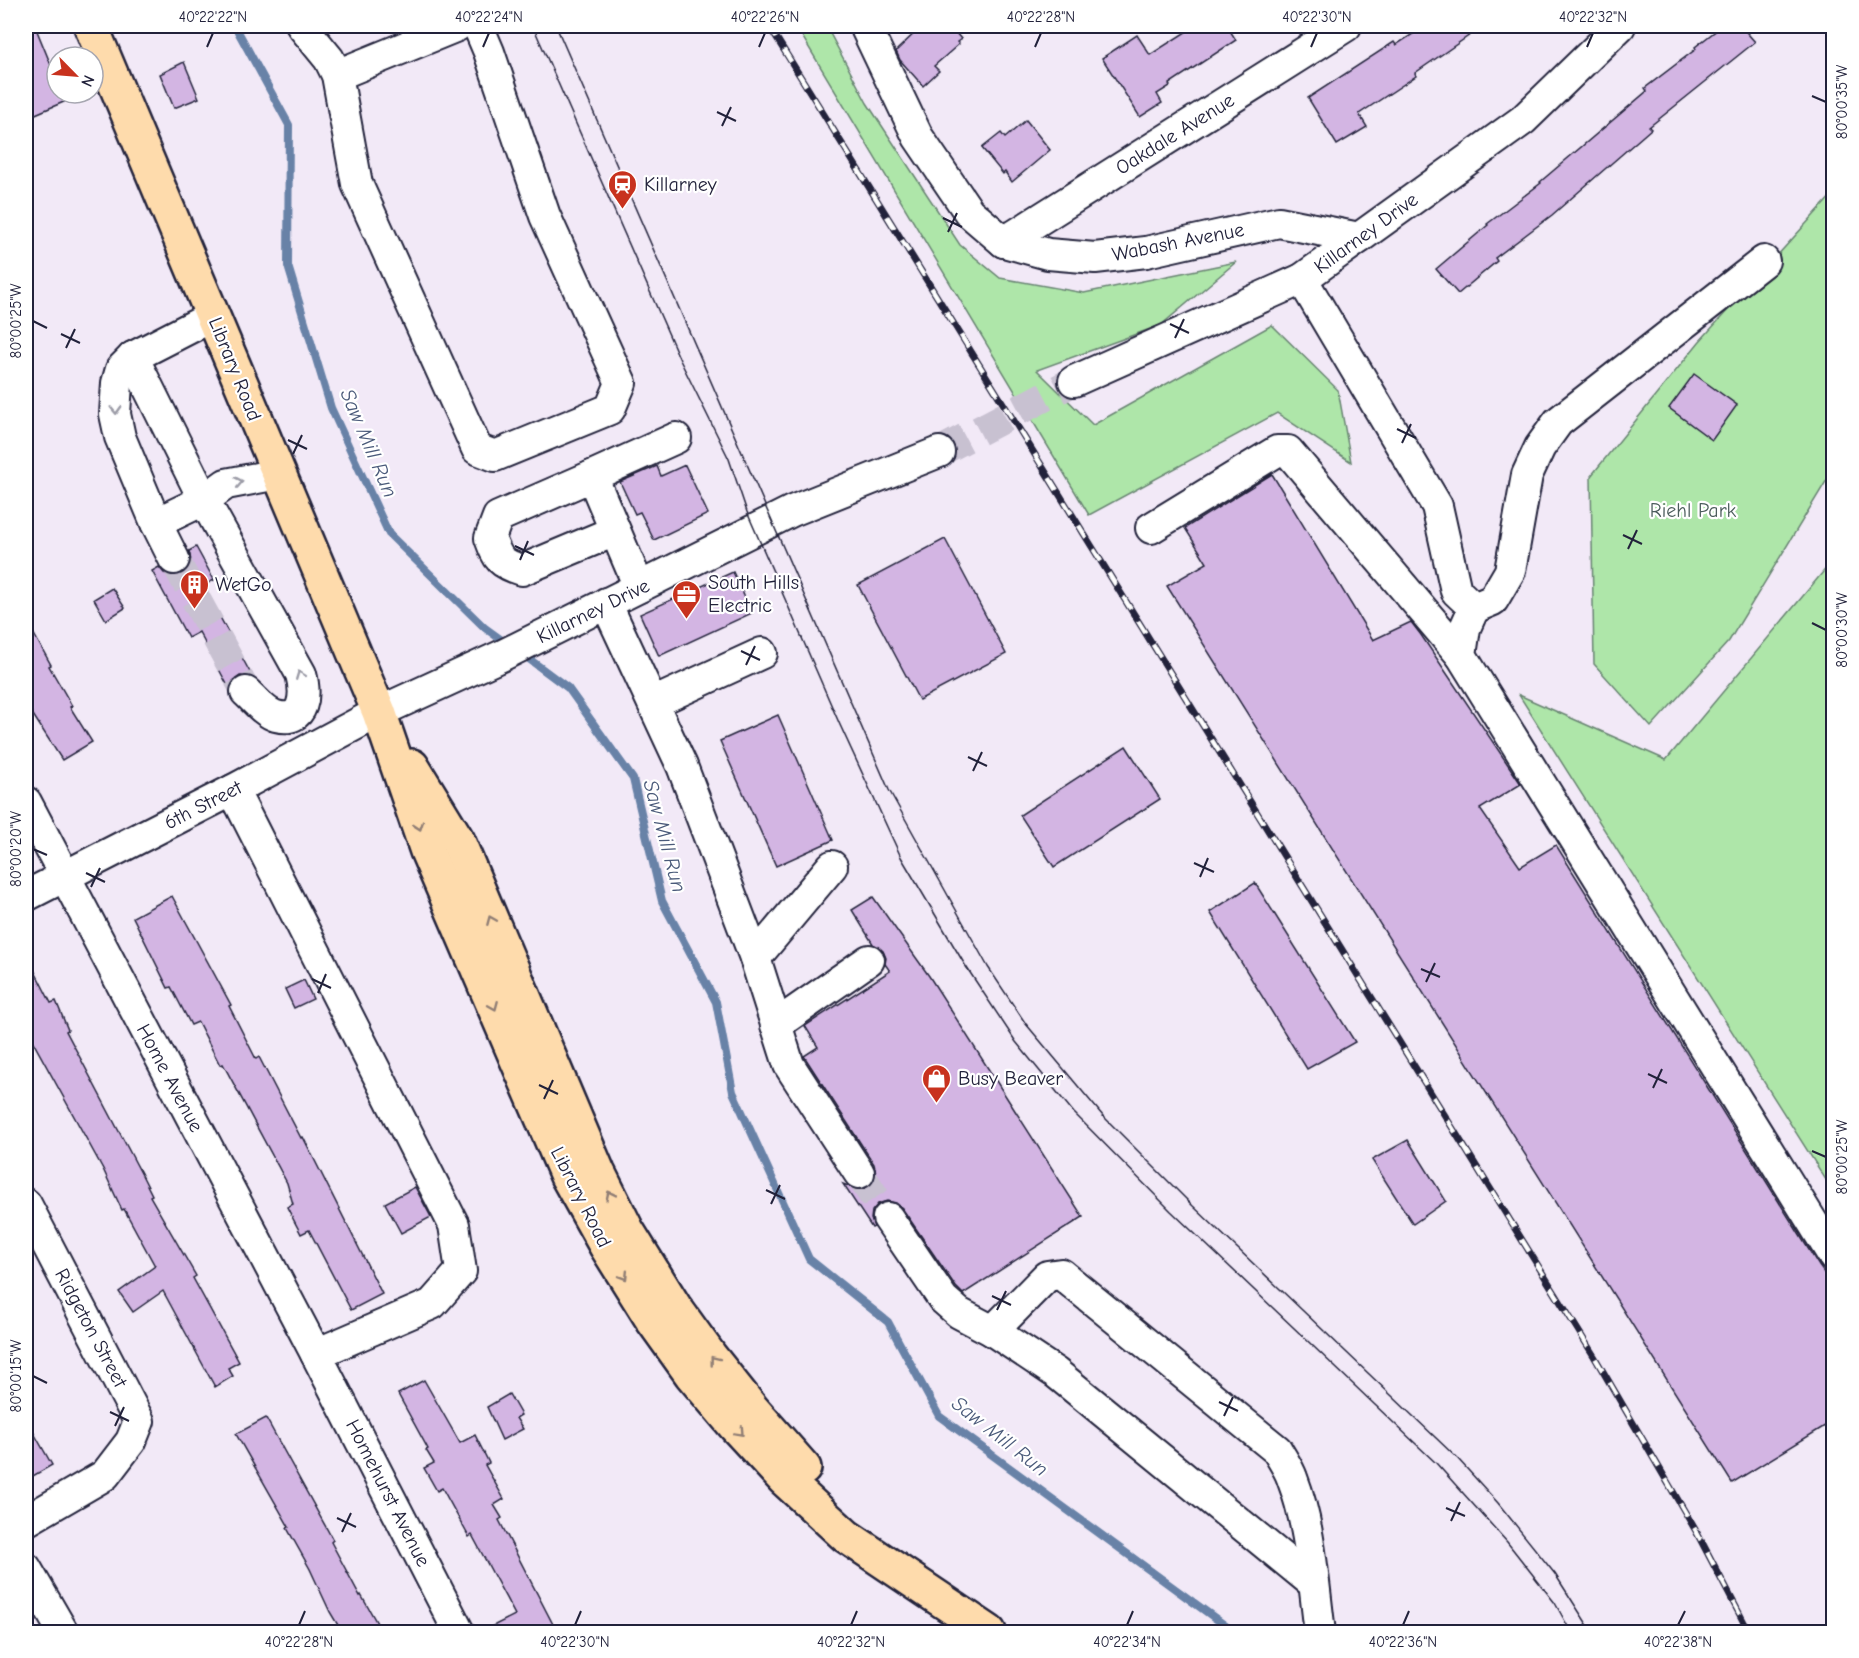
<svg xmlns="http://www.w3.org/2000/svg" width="1859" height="1658" font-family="'Comic Neue',sans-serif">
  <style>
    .green { fill: #aee6a9; stroke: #688472; stroke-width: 1.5 }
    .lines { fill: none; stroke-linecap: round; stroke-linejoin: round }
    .stream { stroke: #6782a7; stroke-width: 8 }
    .building { fill: #d3b5e3; stroke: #22223b; stroke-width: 1.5 }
    .minor-tunnel { stroke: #c8c1d1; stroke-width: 30; stroke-dasharray: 30 15; stroke-linecap: butt }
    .minor-casing { stroke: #22223b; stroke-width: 34 }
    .major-casing { stroke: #22223b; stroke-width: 38 }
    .minor { stroke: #fff; stroke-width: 30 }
    .major { stroke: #fedbac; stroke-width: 33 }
    .tram { stroke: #22223b; stroke-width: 1.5 }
    .rail-casing { stroke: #22223b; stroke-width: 7 }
    .rail { stroke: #fff; stroke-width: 4.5; stroke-dasharray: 14; stroke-linecap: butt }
    .oneway { stroke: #9c9ca7 }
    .oneway2 { stroke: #907e74 }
    .ticks { fill: none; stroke: #22223b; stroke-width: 2 }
    .labels { text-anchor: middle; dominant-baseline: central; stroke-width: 4.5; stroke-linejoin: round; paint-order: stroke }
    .street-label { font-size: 20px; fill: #22223b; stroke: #fff }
    .poi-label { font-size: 20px; fill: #22223b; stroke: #fff; text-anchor: start }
    .park-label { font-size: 20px; fill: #4c5d5c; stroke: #fff }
    .water-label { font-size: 21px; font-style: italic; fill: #4a5a7a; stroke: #fff }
    .neatline { fill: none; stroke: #22223b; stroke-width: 2 }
    .ticks-label { font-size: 15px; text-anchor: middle; fill: #22223b }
  </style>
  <rect width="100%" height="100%" fill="#f2e9f7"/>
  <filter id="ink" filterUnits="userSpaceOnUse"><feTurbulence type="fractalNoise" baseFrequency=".0167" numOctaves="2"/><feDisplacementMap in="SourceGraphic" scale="12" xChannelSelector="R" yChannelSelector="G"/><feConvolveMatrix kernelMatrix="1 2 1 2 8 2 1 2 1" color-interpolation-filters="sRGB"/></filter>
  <g filter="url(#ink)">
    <g class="green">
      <path d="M 796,26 L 826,26 L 867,103 L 960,245 L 1000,278 L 1084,293 L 1236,262 L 1161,325 L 1037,370 L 1093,425 L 1272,325 L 1338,390 L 1351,462 L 1277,413 L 1089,515 Z"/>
      <path d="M 1833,194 L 1833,470 L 1729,641 L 1651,727 L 1594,664 L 1591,476 L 1699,342 Z"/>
      <path d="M 1833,560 L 1833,1191 L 1519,695 L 1666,760 Z"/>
    </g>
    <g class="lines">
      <g class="stream">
        <path d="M 235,26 L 289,125 L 288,266 L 331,408 L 389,534 L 485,628 L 510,646"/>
        <path d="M 521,653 L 568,688 L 633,779 L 662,901 L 716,1002 L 733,1092 L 809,1259 L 888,1322 L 939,1416 L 1234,1632"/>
      </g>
    </g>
    <g class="building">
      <path d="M 26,26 L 35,26 L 57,80 L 57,93 L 62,93 L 66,101 L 26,118 Z"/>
      <path d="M 922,26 L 950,26 L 961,39 L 957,42 L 959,44 L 934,66 L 939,71 L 923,86 L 900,60 L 896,51 Z"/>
      <path d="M 1195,26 L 1227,26 L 1236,40 L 1169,84 L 1170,86 L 1157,94 L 1162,103 L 1140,117 L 1102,58 L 1137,35 L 1150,55 Z"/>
      <path d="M 1425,26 L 1483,26 L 1415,73 L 1416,76 L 1359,114 L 1367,127 L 1337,145 L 1308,98 L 1394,42 L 1396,45 Z"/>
      <path d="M 1722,26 L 1741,26 L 1755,42 L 1649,127 L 1651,129 L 1552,215 L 1495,258 L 1497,261 L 1458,294 L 1436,269 L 1488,225 L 1487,224 L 1541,183 L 1540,182 L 1647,91 L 1645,88 L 1696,49 L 1695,47 Z"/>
      <path d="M 184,62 L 199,98 L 174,108 L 160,74 Z"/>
      <path d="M 1026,120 L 1050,150 L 1012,182 L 1005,172 L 1003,174 L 982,148 L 1001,133 L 1005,138 Z"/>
      <path d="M 1694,374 L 1737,405 L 1712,440 L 1669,408 Z"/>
      <path d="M 685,465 L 708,514 L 654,540 L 640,512 L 635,514 L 620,482 L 657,466 L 661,476 Z"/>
      <path d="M 1272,474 L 1373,640 L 1411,622 L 1421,635 L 1521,784 L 1480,809 L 1520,867 L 1556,845 L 1819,1266 L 1833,1285 L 1833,1421 L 1732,1483 L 1167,586 L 1207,563 L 1185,528 Z"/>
      <path d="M 945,539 L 1006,654 L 919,700 L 858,585 Z"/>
      <path d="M 196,547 L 214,580 L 203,586 L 252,676 L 240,676 L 233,681 L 229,688 L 199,632 L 188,638 L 152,571 L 159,567 L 164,573 L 172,576 L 182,574 L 189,568 L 191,561 L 189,551 Z"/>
      <path d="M 733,572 L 752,613 L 659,656 L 640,614 Z"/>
      <path d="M 112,588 L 125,608 L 106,620 L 94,599 Z"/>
      <path d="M 26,620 L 51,665 L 49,666 L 72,706 L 70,707 L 92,742 L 62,760 L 26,704 Z"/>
      <path d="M 778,715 L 833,840 L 776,866 L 720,741 Z"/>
      <path d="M 1126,746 L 1160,799 L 1054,867 L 1020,815 Z"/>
      <path d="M 1255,883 L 1355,1042 L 1307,1069 L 1210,912 Z"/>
      <path d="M 172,896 L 231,1005 L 229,1006 L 256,1059 L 259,1057 L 301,1138 L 303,1137 L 382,1294 L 351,1310 L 309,1230 L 301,1234 L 287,1207 L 293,1204 L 287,1183 L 223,1064 L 220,1065 L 198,1022 L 191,1025 L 171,987 L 168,988 L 133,917 Z"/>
      <path d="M 873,897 L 929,976 L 1083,1217 L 963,1294 L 956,1287 L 902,1208 L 896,1203 L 887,1201 L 878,1204 L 872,1211 L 871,1219 L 874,1227 L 872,1228 L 843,1184 L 859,1190 L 868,1188 L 875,1180 L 876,1173 L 874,1164 L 804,1056 L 818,1047 L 805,1026 L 890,971 L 885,964 L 886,958 L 883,951 L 873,944 L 852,910 Z"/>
      <path d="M 26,954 L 51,1003 L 56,1001 L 68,1030 L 66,1031 L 142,1175 L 152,1195 L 150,1196 L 196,1276 L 193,1278 L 239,1362 L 228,1368 L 233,1376 L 215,1387 L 163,1291 L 133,1312 L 119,1292 L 155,1266 L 124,1209 L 122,1210 L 103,1169 L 26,1029 Z"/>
      <path d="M 304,980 L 313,999 L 294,1008 L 285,989 Z"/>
      <path d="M 1408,1140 L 1446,1201 L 1413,1224 L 1372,1160 Z"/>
      <path d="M 415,1187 L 431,1217 L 401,1233 L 385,1203 Z"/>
      <path d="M 424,1380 L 460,1443 L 475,1435 L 489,1463 L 485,1465 L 504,1499 L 494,1505 L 502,1518 L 499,1520 L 557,1632 L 481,1632 L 515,1615 L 472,1535 L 469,1537 L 442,1488 L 437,1491 L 424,1468 L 434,1463 L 426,1450 L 428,1449 L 398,1394 Z"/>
      <path d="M 509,1394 L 521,1415 L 516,1418 L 523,1429 L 502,1440 L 487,1407 Z"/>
      <path d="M 266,1418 L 333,1540 L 331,1542 L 360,1596 L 361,1595 L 382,1632 L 342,1632 L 330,1612 L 310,1569 L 287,1528 L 289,1527 L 236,1434 Z"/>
      <path d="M 26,1419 L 52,1465 L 26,1480 Z"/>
    </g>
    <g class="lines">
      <g class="minor-tunnel">
        <path d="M 939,452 L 1074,381"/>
        <path d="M 174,559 L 246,692"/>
        <path d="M 859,1173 L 888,1218"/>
      </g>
      <defs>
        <g id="minor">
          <path d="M 302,26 L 329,59 L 337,75 L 357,184 L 477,449 L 495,456 L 610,409 L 621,383 L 545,216 L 489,52 L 478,26"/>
          <path d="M 865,26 L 918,137 L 969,212 L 1004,242 L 1048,254 L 1095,258 L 1146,252 L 1279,222 L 1359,238"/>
          <path d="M 337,75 L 457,26"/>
          <path d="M 1004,242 L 1346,26"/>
          <path d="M 1302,279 L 1437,506 L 1456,591 L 1474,608 L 1493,600 L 1510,571 L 1527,475 L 1540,447 L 1558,422 L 1764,261"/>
          <path d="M 133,357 L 204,500 L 301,674 C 306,693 306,724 276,716 C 265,713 255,700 246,692"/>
          <path d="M 1074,381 L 1302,279 L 1523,120 L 1620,26"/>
          <path d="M 592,476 L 676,438"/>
          <path d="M 156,523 L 204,500 L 226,484 L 278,474"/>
          <path d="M 1151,528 L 1277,451 L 1288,451 L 1461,655"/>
          <path d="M 615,531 L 522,570 C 500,563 498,560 490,538 L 498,517 L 592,476 L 639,587"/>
          <path d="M 174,559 L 156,523 L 120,437 L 115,414 L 117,383 L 121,369 L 133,357 L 213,316"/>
          <path d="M 606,603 L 682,766 L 755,958 L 789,1065 L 859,1173"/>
          <path d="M 1474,608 L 1465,628 L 1461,655 L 1834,1257"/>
          <path d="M 653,703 L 762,653"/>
          <path d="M 233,790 L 454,1225 L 461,1271 L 432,1304 L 316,1354"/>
          <path d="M 26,802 L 316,1354 L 459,1632"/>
          <path d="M 26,896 L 233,790 L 379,712 L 501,656 L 792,511 L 939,452"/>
          <path d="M 755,958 L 832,866"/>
          <path d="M 776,1025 L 869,960"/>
          <path d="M 26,1204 L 139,1421 L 131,1441 L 105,1475 L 26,1521"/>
          <path d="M 888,1218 L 943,1299 L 959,1313 L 993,1331"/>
          <path d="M 26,1568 L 63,1632"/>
          <path d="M 1313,1583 L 1056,1373 L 993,1331 L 1047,1276 L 1061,1274 L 1277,1450 C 1282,1459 1289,1469 1292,1478 C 1311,1527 1313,1581 1320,1632"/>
        </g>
        <g id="major">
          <path d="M 91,26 L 379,712 L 427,851 L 567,1176 L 606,1246 L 653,1321 L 691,1374 L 735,1426 L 784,1479 L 846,1536 L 989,1632"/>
          <path d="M 412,766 L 458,841 L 598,1172 L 627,1230 L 674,1306 L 710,1356 L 753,1410 L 804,1468"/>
        </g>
      </defs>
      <use href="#minor" class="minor-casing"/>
      <use href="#major" class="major-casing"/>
      <use href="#minor" class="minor"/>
      <use href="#major" class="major"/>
      <g class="tram">
        <path d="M 533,26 L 680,360 L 729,459 L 747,512 L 840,725 L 901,857 L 965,965 L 1016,1042 L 1074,1113 L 1171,1211 L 1436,1463 L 1507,1542 L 1555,1603 L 1571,1632"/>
        <path d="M 556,26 L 889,790 L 988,967 L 1026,1024 L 1103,1116 L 1193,1206 L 1458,1459 L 1498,1503 L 1555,1574 L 1592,1632"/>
      </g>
      <defs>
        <path id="rail" d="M 769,26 L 1594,1356 L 1696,1531 L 1749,1632"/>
      </defs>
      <use href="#rail" class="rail-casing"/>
      <use href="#rail" class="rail"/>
    </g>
    <defs><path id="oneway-chevron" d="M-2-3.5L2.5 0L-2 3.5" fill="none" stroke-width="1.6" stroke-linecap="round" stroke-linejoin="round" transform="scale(1.5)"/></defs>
    <g class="oneway">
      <use href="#oneway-chevron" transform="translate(116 410) rotate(88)"/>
      <use href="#oneway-chevron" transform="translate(239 482) rotate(-11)"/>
      <use href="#oneway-chevron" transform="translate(300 675) rotate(-111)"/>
    </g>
    <g class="oneway2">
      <use href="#oneway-chevron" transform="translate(419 826) rotate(71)"/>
      <use href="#oneway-chevron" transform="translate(491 920) rotate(-113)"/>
      <use href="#oneway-chevron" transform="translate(494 1006) rotate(67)"/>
      <use href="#oneway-chevron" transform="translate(610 1195) rotate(-116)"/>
      <use href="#oneway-chevron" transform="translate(624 1276) rotate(58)"/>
      <use href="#oneway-chevron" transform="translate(714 1360) rotate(-128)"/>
      <use href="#oneway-chevron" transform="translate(740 1432) rotate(47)"/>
    </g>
  </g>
  <path class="ticks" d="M 207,47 L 213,33M 483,47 L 489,33M 759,47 L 765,33M 1035,47 L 1041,33M 1311,47 L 1317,33M 1587,47 L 1593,33M 1812,96 L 1826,102M 717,112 L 736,121M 722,126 L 731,107M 943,218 L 962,227M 948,232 L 957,213M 33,321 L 47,328M 1170,324 L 1189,333M 61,334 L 80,343M 1175,338 L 1184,319M 66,348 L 75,329M 1397,429 L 1416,438M 288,440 L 307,449M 1402,443 L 1411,424M 293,454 L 302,435M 1623,535 L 1642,544M 515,546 L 534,555M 1628,549 L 1637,530M 520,560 L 528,541M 1812,623 L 1826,630M 741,651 L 760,660M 746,665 L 755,646M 968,757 L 987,766M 973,771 L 982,752M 33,849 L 47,855M 1194,863 L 1214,872M 86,873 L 105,882M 1200,877 L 1208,858M 91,887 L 100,868M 1421,969 L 1440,977M 312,979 L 331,988M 1426,982 L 1435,963M 318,993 L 326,974M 1648,1074 L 1667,1083M 539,1085 L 558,1094M 1653,1088 L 1662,1069M 544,1099 L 553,1080M 1812,1151 L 1826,1157M 766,1190 L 785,1199M 771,1204 L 780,1185M 992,1296 L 1011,1305M 997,1310 L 1006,1291M 33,1376 L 47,1383M 1219,1402 L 1238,1411M 110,1412 L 129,1421M 1224,1416 L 1233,1397M 115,1426 L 124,1407M 1446,1508 L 1465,1516M 337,1518 L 356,1527M 1451,1521 L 1460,1502M 342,1532 L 351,1513M 299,1625 L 305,1611M 575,1625 L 581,1611M 851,1625 L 857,1611M 1127,1625 L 1133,1611M 1403,1625 L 1409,1611M 1678,1625 L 1685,1611"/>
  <defs>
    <symbol id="station-pin" viewBox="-11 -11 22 30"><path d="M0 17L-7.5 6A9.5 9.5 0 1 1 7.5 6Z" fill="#c8321e" stroke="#fff"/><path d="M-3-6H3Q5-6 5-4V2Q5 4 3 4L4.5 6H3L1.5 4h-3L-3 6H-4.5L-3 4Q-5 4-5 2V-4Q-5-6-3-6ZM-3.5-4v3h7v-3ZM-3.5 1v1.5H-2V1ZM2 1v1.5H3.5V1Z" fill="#fff"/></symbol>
    <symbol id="building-pin" viewBox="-11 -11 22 30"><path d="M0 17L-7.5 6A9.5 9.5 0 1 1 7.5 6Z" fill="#c8321e" stroke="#fff"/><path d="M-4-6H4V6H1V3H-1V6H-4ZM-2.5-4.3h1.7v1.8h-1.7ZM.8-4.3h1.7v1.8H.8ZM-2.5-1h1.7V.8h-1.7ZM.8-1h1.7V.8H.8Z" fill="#fff"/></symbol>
    <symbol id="office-pin" viewBox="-11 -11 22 30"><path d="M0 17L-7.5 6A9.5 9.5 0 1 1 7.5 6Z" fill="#c8321e" stroke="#fff"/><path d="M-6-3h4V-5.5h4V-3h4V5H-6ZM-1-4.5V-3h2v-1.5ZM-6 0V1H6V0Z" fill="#fff"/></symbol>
    <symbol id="shop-pin" viewBox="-11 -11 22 30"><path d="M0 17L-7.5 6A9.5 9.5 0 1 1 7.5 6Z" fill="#c8321e" stroke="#fff"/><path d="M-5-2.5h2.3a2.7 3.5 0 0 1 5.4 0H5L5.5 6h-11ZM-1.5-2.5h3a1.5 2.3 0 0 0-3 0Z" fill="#fff"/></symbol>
  </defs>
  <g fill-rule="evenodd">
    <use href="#station-pin" x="606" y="168" width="33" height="45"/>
    <use href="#building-pin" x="178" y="568" width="33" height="45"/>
    <use href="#office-pin" x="670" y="578" width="33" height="45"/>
    <use href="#shop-pin" x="920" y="1062" width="33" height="45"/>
  </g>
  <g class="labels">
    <g class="street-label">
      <text transform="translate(1175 134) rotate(-32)">Oakdale Avenue</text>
      <text transform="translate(1366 233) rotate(-36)">Killarney Drive</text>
      <text transform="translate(1178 242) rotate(-11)">Wabash Avenue</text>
      <text transform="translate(235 369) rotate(68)">Library Road</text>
      <text transform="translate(593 611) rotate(-26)">Killarney Drive</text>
      <text transform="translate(203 805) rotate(-27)">6th Street</text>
      <text transform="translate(170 1078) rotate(62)">Home Avenue</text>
      <text transform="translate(581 1197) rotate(63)">Library Road</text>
      <text transform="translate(91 1328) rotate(62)">Ridgeton Street</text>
      <text transform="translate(388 1493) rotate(63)">Homehurst Avenue</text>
    </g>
    <g class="poi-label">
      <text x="644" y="184">Killarney</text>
      <text x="708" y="582">South Hills<tspan x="708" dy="23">Electric</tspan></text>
      <text x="215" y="584">WetGo</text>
      <text x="958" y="1078">Busy Beaver</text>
    </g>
    <g class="park-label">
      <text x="1693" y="510">Riehl Park</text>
    </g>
    <g class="water-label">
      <text transform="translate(369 443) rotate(67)">Saw Mill Run</text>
      <text transform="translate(665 836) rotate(75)">Saw Mill Run</text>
      <text transform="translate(1000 1436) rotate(38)">Saw Mill Run</text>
    </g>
  </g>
  <rect width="1859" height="1658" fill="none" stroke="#fff" stroke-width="66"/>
  <g transform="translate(75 75) rotate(115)"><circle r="28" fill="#ffffff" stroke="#a7a7b1" stroke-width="1.5"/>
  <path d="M0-4.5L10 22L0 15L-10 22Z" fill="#c8321e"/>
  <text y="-9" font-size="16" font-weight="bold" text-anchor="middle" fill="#22223b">N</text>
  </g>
  <rect x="33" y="33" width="1793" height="1592" class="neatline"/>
  <g class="ticks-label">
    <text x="213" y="22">40°22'22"N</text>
    <text x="489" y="22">40°22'24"N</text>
    <text x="765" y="22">40°22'26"N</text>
    <text x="1041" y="22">40°22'28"N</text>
    <text x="1317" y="22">40°22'30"N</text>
    <text x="1593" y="22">40°22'32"N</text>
    <text transform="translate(1842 102) rotate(-90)" y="5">80°00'35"W</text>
    <text transform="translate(16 321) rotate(-90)" y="5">80°00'25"W</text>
    <text transform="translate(1842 630) rotate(-90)" y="5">80°00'30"W</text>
    <text transform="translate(16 849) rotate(-90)" y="5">80°00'20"W</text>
    <text transform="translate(1842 1157) rotate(-90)" y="5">80°00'25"W</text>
    <text transform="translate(16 1376) rotate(-90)" y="5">80°00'15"W</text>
    <text x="299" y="1647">40°22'28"N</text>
    <text x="575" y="1647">40°22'30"N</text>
    <text x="851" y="1647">40°22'32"N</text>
    <text x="1127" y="1647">40°22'34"N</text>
    <text x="1403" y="1647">40°22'36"N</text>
    <text x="1678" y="1647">40°22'38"N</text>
  </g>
</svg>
